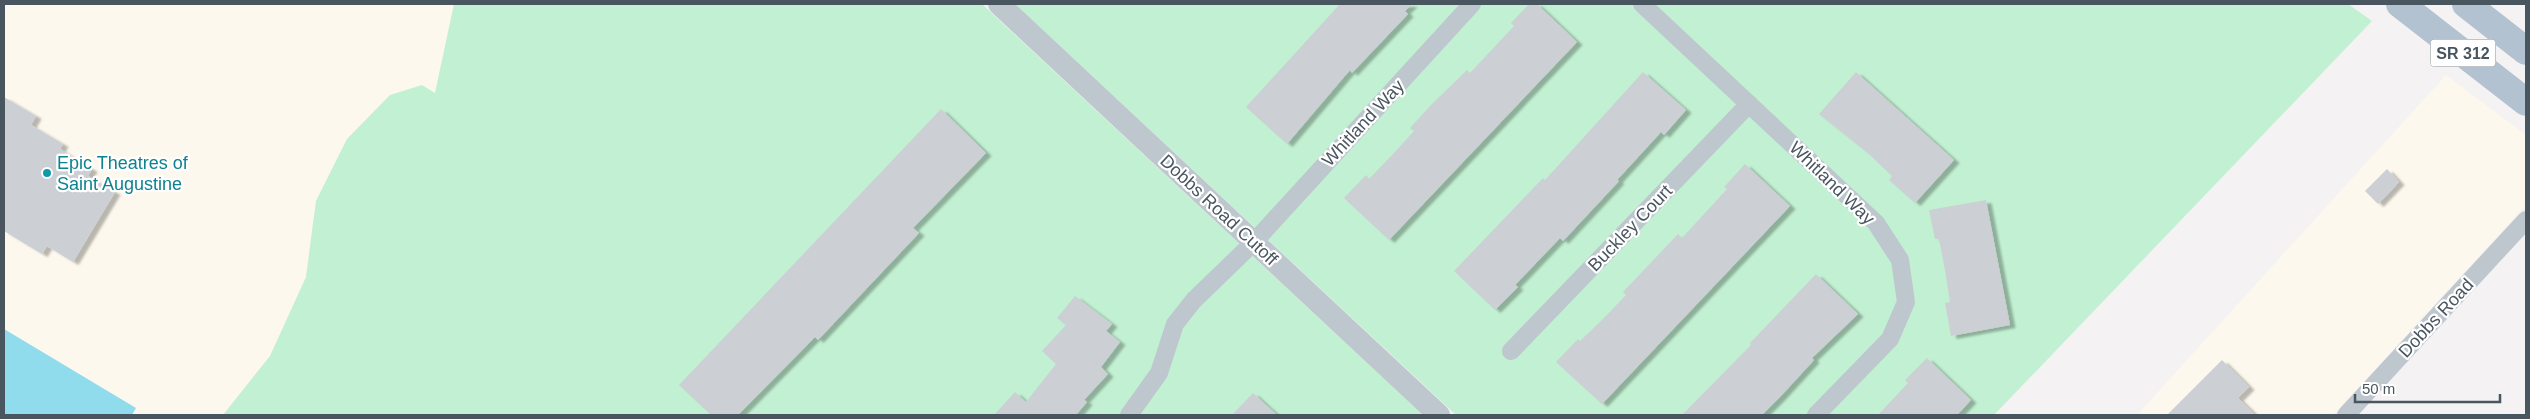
<svg xmlns="http://www.w3.org/2000/svg" width="2530" height="419" font-family="Helvetica,sans-serif">
  <style>
    .commercial { fill: #fcf8ed }
    .green { fill: #c2f0d2 }
    .water { fill: #90dcec }
    .building { fill: #cccfd4; filter: url(#shadow) }
    .lines { fill: none; stroke-linecap: round; stroke-linejoin: round }
    .minor { stroke: #bec7ce; stroke-width: 18 }
    .tertiary { stroke: #bec7ce; stroke-width: 22 }
    .primary { stroke: #b2c2d0; stroke-width: 28 }
    .culture-dot { fill: #0f9aa8; stroke: #fff; stroke-width: 2 }
    .labels { text-anchor: middle; dominant-baseline: central; stroke-width: 4.5; stroke-linejoin: round; paint-order: stroke }
    .shield { fill: #fff; stroke: #80898f; stroke-width: 1 }
    .shield-label { font-size: 16px; font-weight: bold; fill: #4a565f }
    .street-label { font-size: 18px; fill: #4a565f; stroke: #fff }
    .culture-label { font-size: 18px; fill: #0d838f; stroke: #fff; text-anchor: start }
  </style>
  <defs>
    <filter id="shadow"><feDropShadow dx="5.5" dy="3" stdDeviation="1" flood-color="#0004"/></filter>
  </defs>
  <rect width="100%" height="100%" fill="#f4f2f2"/>
  <g class="commercial">
    <path d="M 4,4 L 454,4 L 435,93 L 390,95 L 347,139 L 316,201 L 306,277 L 270,356 L 223,415 L 132,415 L 135,408 L 4,329 Z"/>
    <path d="M 2446,75 L 2526,135 L 2526,205 L 2333,415 L 2137,415 Z"/>
  </g>
  <g class="green">
    <path d="M 454,4 L 982,4 L 1423,415 L 223,415 L 270,356 L 306,277 L 316,201 L 347,139 L 390,95 L 422,85 L 435,93 Z"/>
    <path d="M 1015,4 L 2348,4 L 2372,21 L 1994,415 L 1456,415 Z"/>
  </g>
  <path class="water" d="M 4,329 L 136,408 L 132,415 L 4,415 Z"/>
  <g class="building">
    <path d="M 1340,4 L 1412,4 L 1405,11 L 1408,14 L 1352,73 L 1350,70 L 1287,144 L 1246,107 Z"/>
    <path d="M 1529,4 L 1537,4 L 1577,42 L 1389,240 L 1344,198 L 1366,175 L 1369,179 L 1394,153 L 1414,131 L 1410,128 L 1432,104 L 1467,70 L 1470,73 L 1514,26 L 1511,23 Z"/>
    <path d="M 1643,72 L 1686,110 L 1664,135 L 1661,132 L 1617,180 L 1619,181 L 1563,241 L 1560,238 L 1515,285 L 1518,287 L 1495,310 L 1454,271 L 1543,178 L 1545,180 Z"/>
    <path d="M 1856,72 L 1954,160 L 1915,203 L 1889,180 L 1892,176 L 1869,154 L 1819,114 Z"/>
    <path d="M 4,97 L 36,116 L 31,125 L 63,144 L 60,149 L 92,169 L 88,176 L 115,192 L 73,262 L 47,246 L 42,254 L 4,231 Z"/>
    <path d="M 941,109 L 986,153 L 913,228 L 919,233 L 818,340 L 815,337 L 738,415 L 711,415 L 679,385 Z"/>
    <path d="M 1745,164 L 1790,206 L 1602,404 L 1556,362 L 1578,339 L 1580,341 L 1603,319 L 1626,295 L 1623,292 L 1678,234 L 1682,238 L 1727,189 L 1724,187 Z"/>
    <path d="M 2387,169 L 2399,182 L 2378,204 L 2365,191 Z"/>
    <path d="M 1986,200 L 2010,325 L 1951,336 L 1945,303 L 1950,302 L 1945,270 L 1939,239 L 1935,239 L 1929,210 Z"/>
    <path d="M 1816,274 L 1858,314 L 1812,358 L 1814,360 L 1780,397 L 1762,415 L 1682,415 L 1751,345 L 1750,343 Z"/>
    <path d="M 1075,296 L 1112,324 L 1106,331 L 1120,342 L 1101,367 L 1108,374 L 1084,400 L 1087,402 L 1076,415 L 994,415 L 1015,392 L 1026,402 L 1056,364 L 1042,351 L 1066,325 L 1057,318 Z"/>
    <path d="M 1927,358 L 1971,400 L 1957,415 L 1878,415 L 1908,383 L 1905,380 Z"/>
    <path d="M 2222,360 L 2249,387 L 2238,398 L 2255,415 L 2167,415 Z"/>
    <path d="M 1253,393 L 1277,415 L 1232,415 Z"/>
  </g>
  <g class="lines">
    <g class="minor">
      <path d="M 1642,4 L 1876,223 L 1900,260 L 1906,302 L 1890,339 L 1816,415"/>
      <path d="M 1511,351 L 1749,104"/>
      <path d="M 1129,415 L 1159,373 L 1175,324 L 1194,300 L 1254,242 L 1472,4"/>
      <path d="M 2346,415 L 2526,220"/>
    </g>
    <path class="tertiary" d="M 999,4 L 1439,415"/>
    <g class="primary">
      <path d="M 2400,4 L 2526,102"/>
      <path d="M 2466,4 L 2526,51"/>
    </g>
  </g>
  <circle class="culture-dot" cx="47" cy="173" r="5"/>
  <g class="labels">
    <rect class="shield" x="2430.5" y="39.5" width="65" height="27" rx="4"/>
    <g class="shield-label">
      <text x="2463" y="53">SR 312</text>
    </g>
    <g class="street-label">
      <text transform="translate(1363 123) rotate(-47)">Whitland Way</text>
      <text transform="translate(1832 183) rotate(44)">Whitland Way</text>
      <text transform="translate(1219 210) rotate(43)">Dobbs Road Cutoff</text>
      <text transform="translate(1630 228) rotate(-46)">Buckley Court</text>
      <text transform="translate(2436 318) rotate(-47)">Dobbs Road</text>
    </g>
    <g class="culture-label">
      <text x="57" y="163">Epic Theatres of<tspan x="57" dy="21">Saint Augustine</tspan></text>
    </g>
  </g>
  <rect width="2530" height="419" fill="none" stroke="#4a565f" stroke-width="10"/>
  <path d="M2355 394v8h145v-8" fill="none" stroke="#4a565f" stroke-width="2.5"/>
  <text x="2362" y="394" font-size="15" fill="#4a565f" stroke="#ffffff" stroke-width="4" paint-order="stroke">50 m</text>
</svg>
